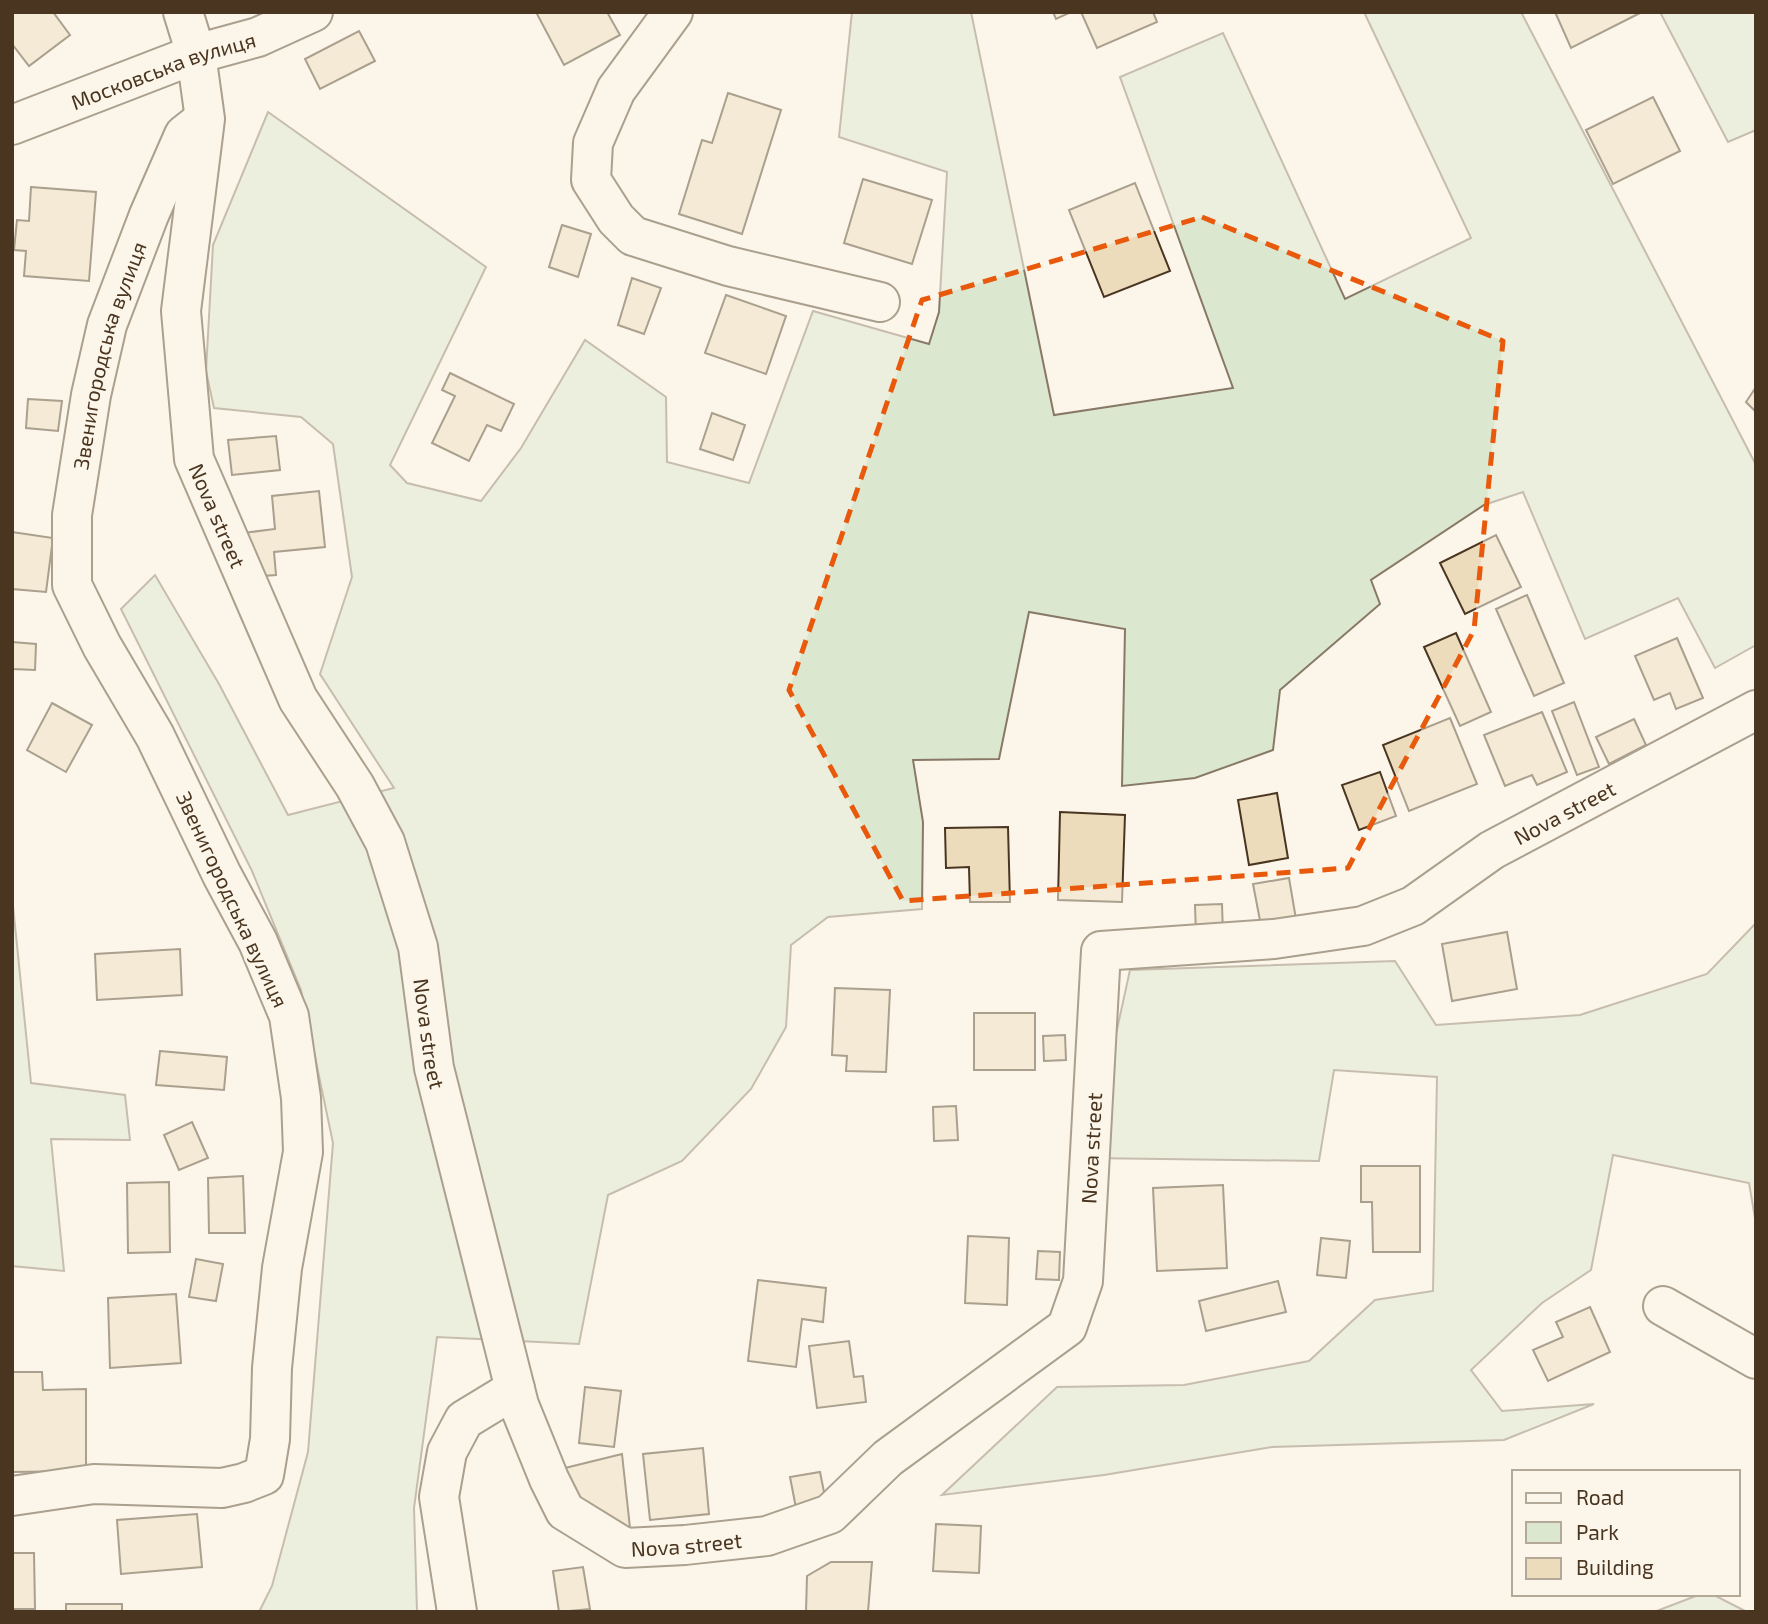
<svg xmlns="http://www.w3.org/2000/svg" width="1768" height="1624" font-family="'Exo 2',sans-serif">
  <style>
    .green { fill: #dce7d0; stroke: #887966; stroke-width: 2 }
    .building { fill: #ecdcbc; stroke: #4a3520; stroke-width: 2 }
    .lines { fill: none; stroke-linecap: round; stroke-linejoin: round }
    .minor-casing { stroke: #4a3520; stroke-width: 42 }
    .minor { stroke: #fbf6e9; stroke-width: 38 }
    .marked { fill: none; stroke: #e8590c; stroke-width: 5; stroke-dasharray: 14 9; stroke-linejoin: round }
    .labels { text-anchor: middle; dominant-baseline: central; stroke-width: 5; stroke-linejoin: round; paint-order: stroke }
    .street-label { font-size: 21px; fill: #4a3520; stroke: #fbf6e9 }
  </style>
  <rect width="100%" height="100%" fill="#fbf6e9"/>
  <g class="green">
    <path d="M 852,12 L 971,12 L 1054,415 L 1233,388 L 1120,77 L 1223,33 L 1345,299 L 1471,238 L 1364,12 L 1521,12 L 1756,465 L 1756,645 L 1715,668 L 1678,598 L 1585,639 L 1523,492 L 1484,505 L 1371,580 L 1380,604 L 1280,690 L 1273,750 L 1195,778 L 1122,786 L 1125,629 L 1029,612 L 999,759 L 913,760 L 923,822 L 922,909 L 828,917 L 791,945 L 786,1027 L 751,1089 L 682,1161 L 608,1195 L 579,1344 L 437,1337 L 414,1508 L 417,1612 L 259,1612 L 272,1586 L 308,1452 L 333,1143 L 301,990 L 252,871 L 121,609 L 155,575 L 219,684 L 288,815 L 394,788 L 320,674 L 352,577 L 333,444 L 301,417 L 214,408 L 206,371 L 213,245 L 268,112 L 486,267 L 390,465 L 407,483 L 481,501 L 521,448 L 585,340 L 666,397 L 667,462 L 749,483 L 813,311 L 929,344 L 939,312 L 947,172 L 839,137 Z"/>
    <path d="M 1660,12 L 1756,12 L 1756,130 L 1728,142 Z"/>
    <path d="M 12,896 L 31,1083 L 125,1095 L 130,1140 L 51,1139 L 64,1271 L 12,1266 Z"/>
    <path d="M 1756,923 L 1756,1224 L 1749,1183 L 1613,1155 L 1591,1270 L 1542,1303 L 1471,1370 L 1502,1411 L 1594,1404 L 1504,1440 L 1272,1447 L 1104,1475 L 942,1495 L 1057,1387 L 1184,1385 L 1309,1361 L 1375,1300 L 1433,1291 L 1437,1077 L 1334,1070 L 1319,1161 L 1089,1158 L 1130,970 L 1395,961 L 1436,1025 L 1580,1015 L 1707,974 Z"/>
    <path d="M 1701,1594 L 1712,1594 L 1747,1612 L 1654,1612 Z"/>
  </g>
  <g class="building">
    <path d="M 12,12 L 53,12 L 70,35 L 29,66 L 12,44 Z"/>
    <path d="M 536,12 L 607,12 L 620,35 L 564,65 Z"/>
    <path d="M 1053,12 L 1071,12 L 1056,19 Z"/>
    <path d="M 1081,12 L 1153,12 L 1157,22 L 1097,48 Z"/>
    <path d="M 1555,12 L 1642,12 L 1571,48 Z"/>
    <path d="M 359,31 L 375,61 L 320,89 L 305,59 Z"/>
    <path d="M 728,93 L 781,110 L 742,234 L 679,214 L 702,140 L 712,143 Z"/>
    <path d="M 1653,97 L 1680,151 L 1613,184 L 1586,130 Z"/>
    <path d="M 863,179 L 932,200 L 912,264 L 844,243 Z"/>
    <path d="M 1135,183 L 1170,271 L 1104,297 L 1069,210 Z"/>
    <path d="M 31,187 L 96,192 L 89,281 L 24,276 L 26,251 L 14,250 L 17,220 L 29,221 Z"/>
    <path d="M 562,225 L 591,234 L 578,277 L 549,267 Z"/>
    <path d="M 632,278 L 661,288 L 644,334 L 618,325 Z"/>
    <path d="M 726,295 L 786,316 L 766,374 L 705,353 Z"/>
    <path d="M 450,373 L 514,404 L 501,431 L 487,425 L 469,461 L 432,443 L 455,396 L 442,390 Z"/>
    <path d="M 1756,387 L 1756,412 L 1746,402 Z"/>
    <path d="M 28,399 L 62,401 L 58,431 L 26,428 Z"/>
    <path d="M 712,413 L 745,425 L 733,460 L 700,449 Z"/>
    <path d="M 276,436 L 280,470 L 232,475 L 228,440 Z"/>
    <path d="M 319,491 L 325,547 L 274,552 L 276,575 L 247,577 L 243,533 L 275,529 L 272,496 Z"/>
    <path d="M 12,532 L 53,538 L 46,592 L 12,589 Z"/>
    <path d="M 1496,535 L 1521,587 L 1465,614 L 1440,563 Z"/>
    <path d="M 1527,595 L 1564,683 L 1534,696 L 1496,609 Z"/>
    <path d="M 1456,633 L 1491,712 L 1460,726 L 1424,647 Z"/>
    <path d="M 1677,638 L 1703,698 L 1676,709 L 1670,693 L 1654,700 L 1635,656 Z"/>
    <path d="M 12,642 L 36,644 L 35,670 L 12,669 Z"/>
    <path d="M 1574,702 L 1599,767 L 1577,775 L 1552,711 Z"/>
    <path d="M 52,703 L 92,725 L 66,772 L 27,750 Z"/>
    <path d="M 1542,712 L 1567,772 L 1537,785 L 1532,775 L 1505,786 L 1484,735 Z"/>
    <path d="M 1450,718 L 1477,784 L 1409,811 L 1383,745 Z"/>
    <path d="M 1634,719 L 1646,745 L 1609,764 L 1596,737 Z"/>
    <path d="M 1380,772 L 1396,816 L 1359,830 L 1342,785 Z"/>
    <path d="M 1277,793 L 1288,858 L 1249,865 L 1238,800 Z"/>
    <path d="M 1060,812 L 1125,815 L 1122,902 L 1058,900 Z"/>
    <path d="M 1008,827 L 1010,902 L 970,902 L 969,867 L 946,868 L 945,828 Z"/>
    <path d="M 1289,878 L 1297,925 L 1262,931 L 1253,884 Z"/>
    <path d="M 1222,904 L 1223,934 L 1196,935 L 1195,905 Z"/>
    <path d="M 1507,932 L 1517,989 L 1452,1001 L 1442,944 Z"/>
    <path d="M 180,949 L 182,995 L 97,1000 L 95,954 Z"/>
    <path d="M 835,988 L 890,990 L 886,1072 L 846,1071 L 847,1056 L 832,1055 Z"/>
    <rect x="974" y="1013" width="61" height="57"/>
    <path d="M 1065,1035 L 1066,1060 L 1044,1061 L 1043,1036 Z"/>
    <path d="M 160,1051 L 227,1057 L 224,1090 L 156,1085 Z"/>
    <path d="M 956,1106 L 958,1140 L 934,1141 L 933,1107 Z"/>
    <path d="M 192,1122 L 208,1158 L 179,1170 L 164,1135 Z"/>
    <path d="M 1361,1166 L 1420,1166 L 1420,1252 L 1373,1252 L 1372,1202 L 1361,1202 Z"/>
    <path d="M 243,1176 L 245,1233 L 209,1233 L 208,1178 Z"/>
    <path d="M 169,1182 L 170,1252 L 128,1253 L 127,1183 Z"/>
    <path d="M 1223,1185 L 1227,1268 L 1157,1271 L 1153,1188 Z"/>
    <path d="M 968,1236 L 1009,1238 L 1007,1305 L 965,1303 Z"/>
    <path d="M 1321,1238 L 1350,1241 L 1346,1278 L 1317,1275 Z"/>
    <path d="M 1038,1251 L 1060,1252 L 1059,1280 L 1036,1279 Z"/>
    <path d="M 196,1259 L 223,1264 L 216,1301 L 189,1297 Z"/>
    <path d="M 758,1280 L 826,1288 L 823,1322 L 802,1319 L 796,1367 L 748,1361 Z"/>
    <path d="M 1278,1281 L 1286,1312 L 1206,1331 L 1199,1301 Z"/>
    <path d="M 176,1294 L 181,1363 L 110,1368 L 108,1298 Z"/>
    <path d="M 1590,1307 L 1610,1352 L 1548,1381 L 1533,1350 L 1563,1337 L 1556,1322 Z"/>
    <path d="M 849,1341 L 854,1377 L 863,1376 L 866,1402 L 817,1408 L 809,1346 Z"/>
    <path d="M 12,1372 L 42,1372 L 43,1390 L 86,1389 L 86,1471 L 12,1472 Z"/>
    <path d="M 585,1387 L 621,1391 L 614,1447 L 579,1443 Z"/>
    <path d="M 703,1448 L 709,1514 L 650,1520 L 643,1454 Z"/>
    <path d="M 622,1454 L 630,1528 L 612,1534 L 577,1511 L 557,1470 Z"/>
    <path d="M 820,1472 L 826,1502 L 796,1508 L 790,1477 Z"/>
    <path d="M 197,1514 L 202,1567 L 121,1574 L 117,1520 Z"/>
    <path d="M 936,1524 L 981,1526 L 979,1573 L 933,1571 Z"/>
    <path d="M 12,1553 L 34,1553 L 35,1609 L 12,1609 Z"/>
    <path d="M 831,1562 L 872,1562 L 868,1612 L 806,1612 L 807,1576 Z"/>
    <path d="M 583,1567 L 590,1609 L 559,1612 L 553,1571 Z"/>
    <rect x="66" y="1604" width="56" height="8"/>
  </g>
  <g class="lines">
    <defs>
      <g id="minor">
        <path id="s1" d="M 183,12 L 196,54 L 205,119 L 181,311 L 194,459 L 298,699 L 355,786 L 385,842 L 418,947 L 434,1068 L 519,1405 L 549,1479 L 565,1511 L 625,1548 L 685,1545 L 767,1536 L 830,1514 L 888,1458 L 1067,1327 L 1083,1281 L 1101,951 L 1274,939 L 1363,926 L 1413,906 L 1492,850 L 1756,710"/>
        <path d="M 673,12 L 616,90 L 593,143 L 591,180 L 616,219 L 633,236 L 728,266 L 880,302"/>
        <path id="s2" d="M 12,125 L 196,54 L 258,37 L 313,12"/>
        <path d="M 1663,1306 L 1756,1359"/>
        <path id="s3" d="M 12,1496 L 94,1484 L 222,1488 L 244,1483 L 264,1475 L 270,1439 L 272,1368 L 282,1268 L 303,1152 L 301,1098 L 289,1016 L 258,942 L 222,875 L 155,736 L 102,646 L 72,585 L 72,515 L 91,395 L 107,325 L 149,215 L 184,135 L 203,120"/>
        <path d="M 457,1612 L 439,1497 L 447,1452 L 464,1420 L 515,1389"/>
      </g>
    </defs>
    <use href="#minor" class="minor-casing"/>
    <use href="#minor" class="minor"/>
  </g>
  <path d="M0 0H1768V1624H0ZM 1202,217 L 1503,341 L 1474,630 L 1348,868 L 903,901 L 789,690 L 922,300 Z" fill="#fbf6e9" fill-opacity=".55" fill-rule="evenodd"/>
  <path class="marked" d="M 1202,217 L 1503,341 L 1474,630 L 1348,868 L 903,901 L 789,690 L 922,300 Z"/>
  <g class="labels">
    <g class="street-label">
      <text stroke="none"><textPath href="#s2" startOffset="161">Московська вулиця</textPath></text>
      <text stroke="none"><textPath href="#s3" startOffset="1435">Звенигородська вулиця</textPath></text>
      <text stroke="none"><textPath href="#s1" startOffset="513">Nova street</textPath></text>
      <text stroke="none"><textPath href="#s1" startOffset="3033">Nova street</textPath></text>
      <text transform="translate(233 899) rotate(65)">Звенигородська вулиця</text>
      <text stroke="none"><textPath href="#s1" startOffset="1078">Nova street</textPath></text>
      <text stroke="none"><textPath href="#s1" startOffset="2340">Nova street</textPath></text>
      <text stroke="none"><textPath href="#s1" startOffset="1708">Nova street</textPath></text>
    </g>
  </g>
  <rect width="1768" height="1624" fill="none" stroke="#4a3520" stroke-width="28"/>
  <rect x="1512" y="1470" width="228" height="126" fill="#fbf6e9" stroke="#b4a999" stroke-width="2"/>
  <rect x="1526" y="1493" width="35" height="10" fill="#fbf6e9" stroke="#b4a999" stroke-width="2"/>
  <text x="1576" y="1505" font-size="21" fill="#4a3520">Road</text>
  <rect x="1526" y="1522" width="35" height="21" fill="#dce7d0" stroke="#b4a999" stroke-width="2"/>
  <text x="1576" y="1540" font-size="21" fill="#4a3520">Park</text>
  <rect x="1526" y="1558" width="35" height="21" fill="#ecdcbc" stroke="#b4a999" stroke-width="2"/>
  <text x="1576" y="1575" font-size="21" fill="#4a3520">Building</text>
</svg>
